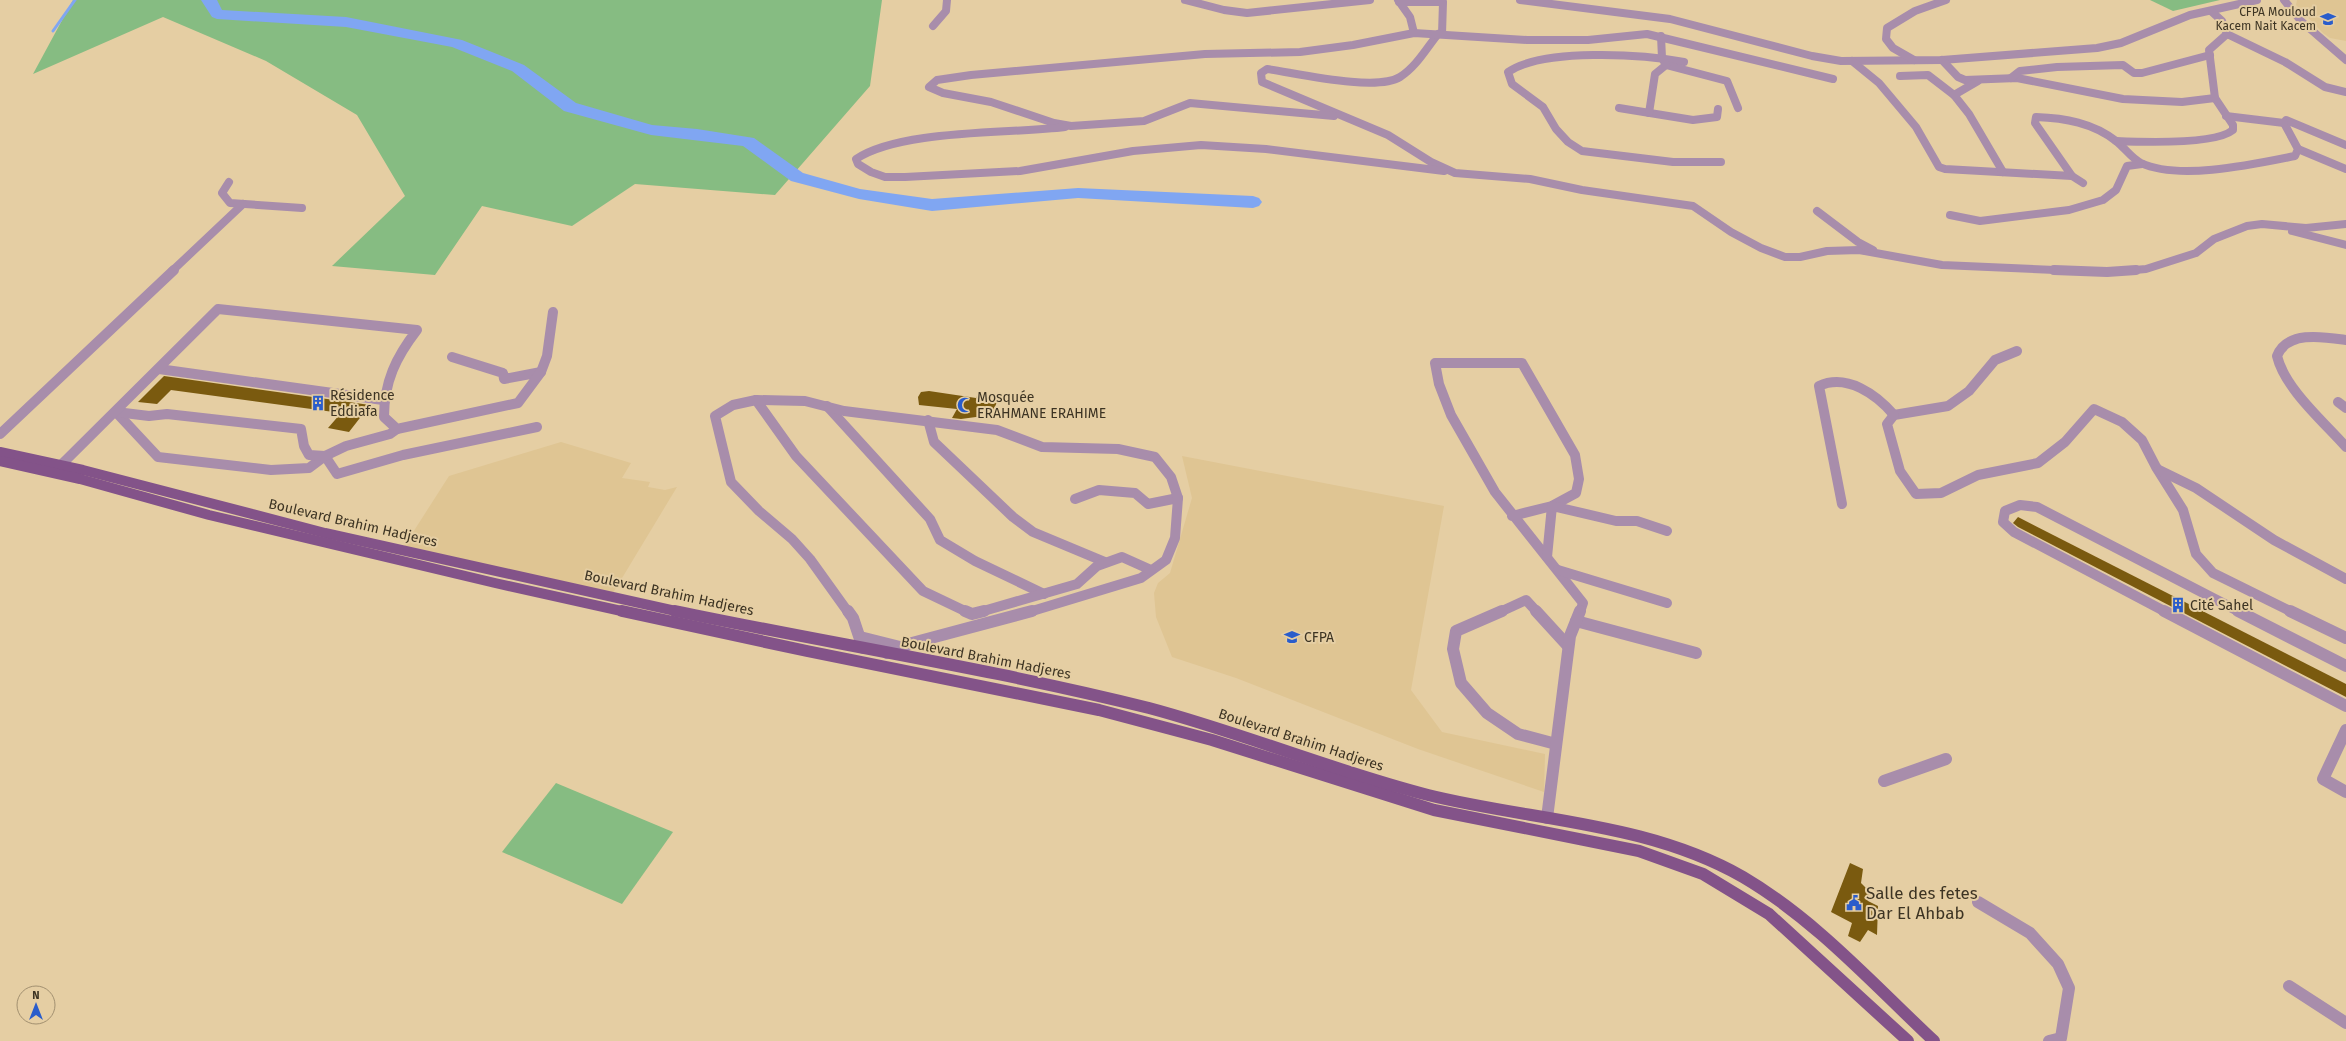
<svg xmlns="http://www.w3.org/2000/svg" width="2346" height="1041" font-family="'Fira Sans',sans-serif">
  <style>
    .built { fill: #dfc593 }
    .green { fill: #86bc82 }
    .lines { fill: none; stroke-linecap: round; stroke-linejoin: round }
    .stream { stroke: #80a6f2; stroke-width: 3 }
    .river { fill: #80a6f2; fill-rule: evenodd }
    .building { fill: #7a5a0f }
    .minor-far2 { stroke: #a88dab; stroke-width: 8 }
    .minor-far1 { stroke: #a88dab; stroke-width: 10 }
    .minor { stroke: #a88dab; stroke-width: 12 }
    .primary-far1 { stroke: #835389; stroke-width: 10 }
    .primary { stroke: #835389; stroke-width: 12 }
    .labels { text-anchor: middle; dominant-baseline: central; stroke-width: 4; stroke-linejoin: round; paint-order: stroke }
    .far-poi-label { font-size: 12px; fill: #3d3423; stroke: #e5cea3; text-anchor: end }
    .poi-label { font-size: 14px; fill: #3d3423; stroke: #e5cea3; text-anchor: start }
    .street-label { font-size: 14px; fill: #3d3423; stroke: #e5cea3 }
    .near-poi-label { font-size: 17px; fill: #3d3423; stroke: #e5cea3; text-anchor: start }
  </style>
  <rect width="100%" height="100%" fill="#e5cea3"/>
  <g class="built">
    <path d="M 2297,0 L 2346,0 L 2346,41 L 2330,38 L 2323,33 L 2296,5 Z"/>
    <path d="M 561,442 L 631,463 L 622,478 L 650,482 L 648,487 L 665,490 L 677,487 L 613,593 L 401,551 L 449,476 Z"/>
    <path d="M 1182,456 L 1444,506 L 1411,690 L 1442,732 L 1545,754 L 1544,792 L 1418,749 L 1236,678 L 1172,657 L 1156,617 L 1154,593 L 1158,583 L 1170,573 L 1192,498 Z"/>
  </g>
  <g class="green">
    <path d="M 73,0 L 882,0 L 870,86 L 775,195 L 635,184 L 572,226 L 482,206 L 435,275 L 332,266 L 405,196 L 357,115 L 266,61 L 163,17 L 33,74 Z"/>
    <path d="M 2150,0 L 2220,0 L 2173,11 Z"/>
    <path d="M 556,783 L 673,832 L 622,904 L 502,852 Z"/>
  </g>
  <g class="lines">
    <path class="stream" d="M 53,31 L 75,0"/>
    <path class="river" d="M 201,0 L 217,0 L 222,10 L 346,17 L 462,40 L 524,65 L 576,103 L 652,125 L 697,129 L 754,138 L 803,173 L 860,189 L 932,199 L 1078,188 L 1253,196 L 1259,198 L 1262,202 L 1259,206 L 1253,208 L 1078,198 L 932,211 L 859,199 L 791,181 L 743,146 L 651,135 L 564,111 L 512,71 L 452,47 L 346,27 L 217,19 L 212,17 Z"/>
  </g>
  <g class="building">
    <path d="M 164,376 L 370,405 L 349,432 L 328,428 L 341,413 L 171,390 L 157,404 L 138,402 Z"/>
    <path d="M 929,391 L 976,398 L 978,394 L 999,398 L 991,415 L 961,419 L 952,418 L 957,409 L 919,405 L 918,397 L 921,392 Z"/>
    <path d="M 2018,517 L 2346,684 L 2346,697 L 2018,527 L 2013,523 Z"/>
    <path d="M 1850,863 L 1863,869 L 1861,883 L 1869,891 L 1868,901 L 1878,906 L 1877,935 L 1868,930 L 1860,942 L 1848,936 L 1852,923 L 1831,912 Z"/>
  </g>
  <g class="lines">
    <g class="minor-far2">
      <path d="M 1185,0 L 1224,10 L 1247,13 L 1370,0"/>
      <path d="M 1398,0 L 1410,17 L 1414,33"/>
      <path d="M 1520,0 L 1670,19 L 1812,56 L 1841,61 L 1942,60 L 2097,48 L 2121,43 L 2190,15 L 2257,0"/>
      <path d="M 2284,0 L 2301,21 L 2346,60"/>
      <path d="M 1399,2 L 1443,2 L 1442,34"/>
      <path d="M 933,26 L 946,11 L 947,0"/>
      <path d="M 1438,34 C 1426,49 1416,67 1400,77 C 1376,92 1296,73 1267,69 L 1261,73 L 1262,82 L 1388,135 L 1431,162 L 1455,173 L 1530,179 L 1582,190 L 1693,206 L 1731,232 L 1761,248 L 1785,257 L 1800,257 L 1827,251 L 1859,250 L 1942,265 L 2078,271"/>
      <path d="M 2227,34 L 2285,62 L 2325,87 L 2346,92"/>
      <path d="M 1914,60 L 1893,48 L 1886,39 L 1887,28 L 1915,11 L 1946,0"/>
      <path d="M 1942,60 L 1958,77 L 1965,80 L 2017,78 L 2123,99 L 2182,102 L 2215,98"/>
      <path d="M 1852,61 L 1879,83 L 1916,127 L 1939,167 L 1945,169 L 2072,176 L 2035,123 L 2036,117 C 2065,118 2093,123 2116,141 C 2125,148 2131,158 2141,163 C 2179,181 2255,164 2295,156 L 2298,149 L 2284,123 L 2286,120 L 2346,145"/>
      <path d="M 1684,62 C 1642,54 1543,48 1508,72 L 1512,84 L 1543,107 L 1556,129 L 1568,142 L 1582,151 L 1673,162 L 1721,162"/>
      <path d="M 1666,65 L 1727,81 L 1738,108"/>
      <path d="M 1900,76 L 1928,75 L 1954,95"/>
      <path d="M 2011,78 L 2020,71 L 2057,67 L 2123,65 L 2134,73 L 2142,73 L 2210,55"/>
      <path d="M 1978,81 L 1954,95 L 1969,114 L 2003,172"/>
      <path d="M 1619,108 L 1693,120 L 1717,117 L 1718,109"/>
      <path d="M 1649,113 L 1655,74 L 1666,65 L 1662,58 L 1661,36"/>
      <path d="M 1334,116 L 1190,103 L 1144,121 L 1071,126 L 1054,123 L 991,102 L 943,93 L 929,87 L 937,80 L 971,75 L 1205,54 L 1300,52 L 1353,45 L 1414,33 L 1527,40 L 1588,40 L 1647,34 L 1833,79"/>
      <path d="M 2226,116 L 2284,123"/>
      <path d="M 1065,127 C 1009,134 901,129 856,159 L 858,164 L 871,172 L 885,177 L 905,177 L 1020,171 L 1133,151 L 1201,145 L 1266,149 L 1444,171"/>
      <path d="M 2116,141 C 2140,142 2215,145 2233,130 L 2233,125 L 2215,98 L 2209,50 L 2227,34 L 2222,21 L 2211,11"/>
      <path d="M 2298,149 L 2346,169"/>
      <path d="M 2072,176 L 2083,183"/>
      <path d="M 229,182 L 222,193 L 230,203 L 302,208"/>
      <path d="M 1817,211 L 1858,242 L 1873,250"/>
      <path d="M 1950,215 L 1980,221 L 2069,210 L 2103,200 L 2116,190 L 2127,166 L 2142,164"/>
      <path d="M 2292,231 L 2346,245"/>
      <path d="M 172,271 L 243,204"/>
      <path d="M 2123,271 L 2146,269 L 2196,253 L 2214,239 L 2247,226 L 2262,224 L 2306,228 L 2346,224"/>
    </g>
    <g class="minor-far1">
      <path d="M 2054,270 L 2107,272 L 2136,270"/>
      <path d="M 2346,340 C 2325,337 2287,330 2277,356 C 2285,389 2324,422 2346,447"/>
      <path d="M 2017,351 L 1995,360 L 1969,391 L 1948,406 L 1894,415 L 1887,424 L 1900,471 L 1916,494 L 1941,493 L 1978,475 L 2038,463 L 2065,442 L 2094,409 L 2122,422 L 2142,440 L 2156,467 L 2183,510 L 2196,554 L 2213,573 L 2292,612"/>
      <path d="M 452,357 L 503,373 L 504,379 L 541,372"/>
      <path d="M 159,369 L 383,400"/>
      <path d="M 756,400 L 796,456 L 923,591 L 967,612"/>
      <path d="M 2338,402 L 2346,408"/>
      <path d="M 827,406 L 930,519 L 940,540 L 975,561 L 1044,594"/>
      <path d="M 116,412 L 158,457 L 271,470 L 309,468 L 325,456 L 337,474 L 403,455 L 537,427"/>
      <path d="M 116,412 L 149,416 L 167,414 L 301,429 L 304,446 L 309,455 L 325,456 L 346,446 L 390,434 L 397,429"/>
      <path d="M 928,420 L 934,442 L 1013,517 L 1033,532 L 1105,562"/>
      <path d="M 0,434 L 174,270"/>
      <path d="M 62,464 L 218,309 L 417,330 C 396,357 384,382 384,417 L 397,429 L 518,403 L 541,372 L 547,356 L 553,312"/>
      <path d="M 2159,470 L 2196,488 L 2274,540 L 2346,579"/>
      <path d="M 1075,499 L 1099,490 L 1135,493 L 1148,504 L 1178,498"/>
      <path d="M 1842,504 L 1819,386 C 1847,373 1877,395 1894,415"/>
      <path d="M 1512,516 L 1552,506 L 1576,493 L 1579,479 L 1575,455 L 1522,363 L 1435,363 L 1439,384 L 1451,415 L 1495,492 L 1583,603 L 1580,612"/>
      <path d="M 1547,557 L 1552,506 L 1616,521 L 1637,521 L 1667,531"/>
      <path d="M 1558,570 L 1667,603"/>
      <path d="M 848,612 L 810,559 L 792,539 L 759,511 L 731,482 L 715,416 L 733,405 L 756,400 L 805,401 L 844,411 L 997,430 L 1042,447 L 1118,449 L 1155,457 L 1171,477 L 1178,498 L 1175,538 L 1166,560 L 1141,578 L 1029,612"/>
      <path d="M 980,612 L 1077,584 L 1097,566 L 1122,557 L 1151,570"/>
      <path d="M 1500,612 L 1526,600 L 1537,612"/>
      <path d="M 2166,612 L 2014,532 L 2003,522 L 2005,511 L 2020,505 L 2037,507 L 2240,612"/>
    </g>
    <g class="minor">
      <path d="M 848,611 L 853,618 L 863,648"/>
      <path d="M 965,611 L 972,614 L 984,611"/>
      <path d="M 1502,611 L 1456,631 L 1453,649 L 1461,683 L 1487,713 L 1518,734 L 1556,744"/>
      <path d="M 1536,611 L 1568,646"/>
      <path d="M 2164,611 L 2346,706"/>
      <path d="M 2238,611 L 2346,666"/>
      <path d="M 2290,611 L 2346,638"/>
      <path d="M 1576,621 L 1696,653"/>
      <path d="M 860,637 L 900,647"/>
      <path d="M 887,653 L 912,643 L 1032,611"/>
      <path d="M 2346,730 L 2323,779 L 2346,792"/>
      <path d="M 1884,781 L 1946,759"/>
      <path d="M 1547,818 L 1570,636 L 1580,611"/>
      <path d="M 1978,902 L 2030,933 L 2058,964 L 2069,988 L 2061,1038 L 2049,1041"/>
      <path d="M 2289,986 L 2346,1023"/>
    </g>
    <g class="primary-far1">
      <path d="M 0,452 L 83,470 L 325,533 L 680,612"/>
      <path d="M 0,461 L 80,479 L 209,515 L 495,583 L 626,612"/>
    </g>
    <g class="primary">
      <path d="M 622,611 L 807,651 L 1099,710 L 1212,740 L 1434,810 L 1639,851 L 1703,874 L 1769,914 L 1908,1041"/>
      <path d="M 675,611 C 833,644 993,669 1149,708 C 1243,733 1334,771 1428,795 C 1533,821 1647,822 1743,877 C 1816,920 1873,984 1934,1041"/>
    </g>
  </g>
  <defs>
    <symbol id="university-bare" viewBox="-9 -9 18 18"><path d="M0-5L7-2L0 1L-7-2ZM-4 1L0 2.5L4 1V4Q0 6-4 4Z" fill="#2a5dcb" stroke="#e5cea3" stroke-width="2.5" paint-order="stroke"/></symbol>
    <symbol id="building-bare" viewBox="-9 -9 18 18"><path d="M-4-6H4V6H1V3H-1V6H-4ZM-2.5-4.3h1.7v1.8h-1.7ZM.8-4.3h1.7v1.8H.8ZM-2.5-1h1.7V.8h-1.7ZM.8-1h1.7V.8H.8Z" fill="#2a5dcb" stroke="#e5cea3" stroke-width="2.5" paint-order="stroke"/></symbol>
    <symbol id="mosque-bare" viewBox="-9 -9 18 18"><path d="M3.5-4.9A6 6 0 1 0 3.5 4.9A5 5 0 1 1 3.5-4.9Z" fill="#2a5dcb" stroke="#e5cea3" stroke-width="2.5" paint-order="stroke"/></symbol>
    <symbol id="civic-bare" viewBox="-9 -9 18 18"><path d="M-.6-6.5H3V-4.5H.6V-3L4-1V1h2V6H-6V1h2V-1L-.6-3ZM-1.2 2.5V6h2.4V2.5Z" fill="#2a5dcb" stroke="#e5cea3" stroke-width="2.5" paint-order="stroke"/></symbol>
  </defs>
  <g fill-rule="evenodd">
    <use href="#university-bare" x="2317" y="8" width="22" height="22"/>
    <use href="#building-bare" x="307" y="392" width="22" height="22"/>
    <use href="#mosque-bare" x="954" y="394" width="22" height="22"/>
    <use href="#building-bare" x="2167" y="594" width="22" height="22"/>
    <use href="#university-bare" x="1281" y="626" width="22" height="22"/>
    <use href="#civic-bare" x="1843" y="892" width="22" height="22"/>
  </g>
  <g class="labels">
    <g class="far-poi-label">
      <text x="2316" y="12">CFPA Mouloud<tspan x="2316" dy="14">Kacem Nait Kacem</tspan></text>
    </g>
    <g class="poi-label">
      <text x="330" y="395">Résidence<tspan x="330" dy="16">Eddiafa</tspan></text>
      <text x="977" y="397">Mosquée<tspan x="977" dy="16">ERAHMANE ERAHIME</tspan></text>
      <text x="2190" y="605">Cité Sahel</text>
      <text x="1304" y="637">CFPA</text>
    </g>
    <g class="street-label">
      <text transform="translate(353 523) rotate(13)">Boulevard Brahim Hadjeres</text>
      <text transform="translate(669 593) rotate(12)">Boulevard Brahim Hadjeres</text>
      <text transform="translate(986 658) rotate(11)">Boulevard Brahim Hadjeres</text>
      <text transform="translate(1301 740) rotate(18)">Boulevard Brahim Hadjeres</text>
    </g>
    <g class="near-poi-label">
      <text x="1866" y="893">Salle des fetes<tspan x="1866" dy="20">Dar El Ahbab</tspan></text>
    </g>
  </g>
  <g transform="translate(36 1005)"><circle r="19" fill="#e5cea3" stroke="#a29070"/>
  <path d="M0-3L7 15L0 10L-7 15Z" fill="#2a5dcb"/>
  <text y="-6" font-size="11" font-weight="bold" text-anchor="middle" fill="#3d3423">N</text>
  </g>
</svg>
